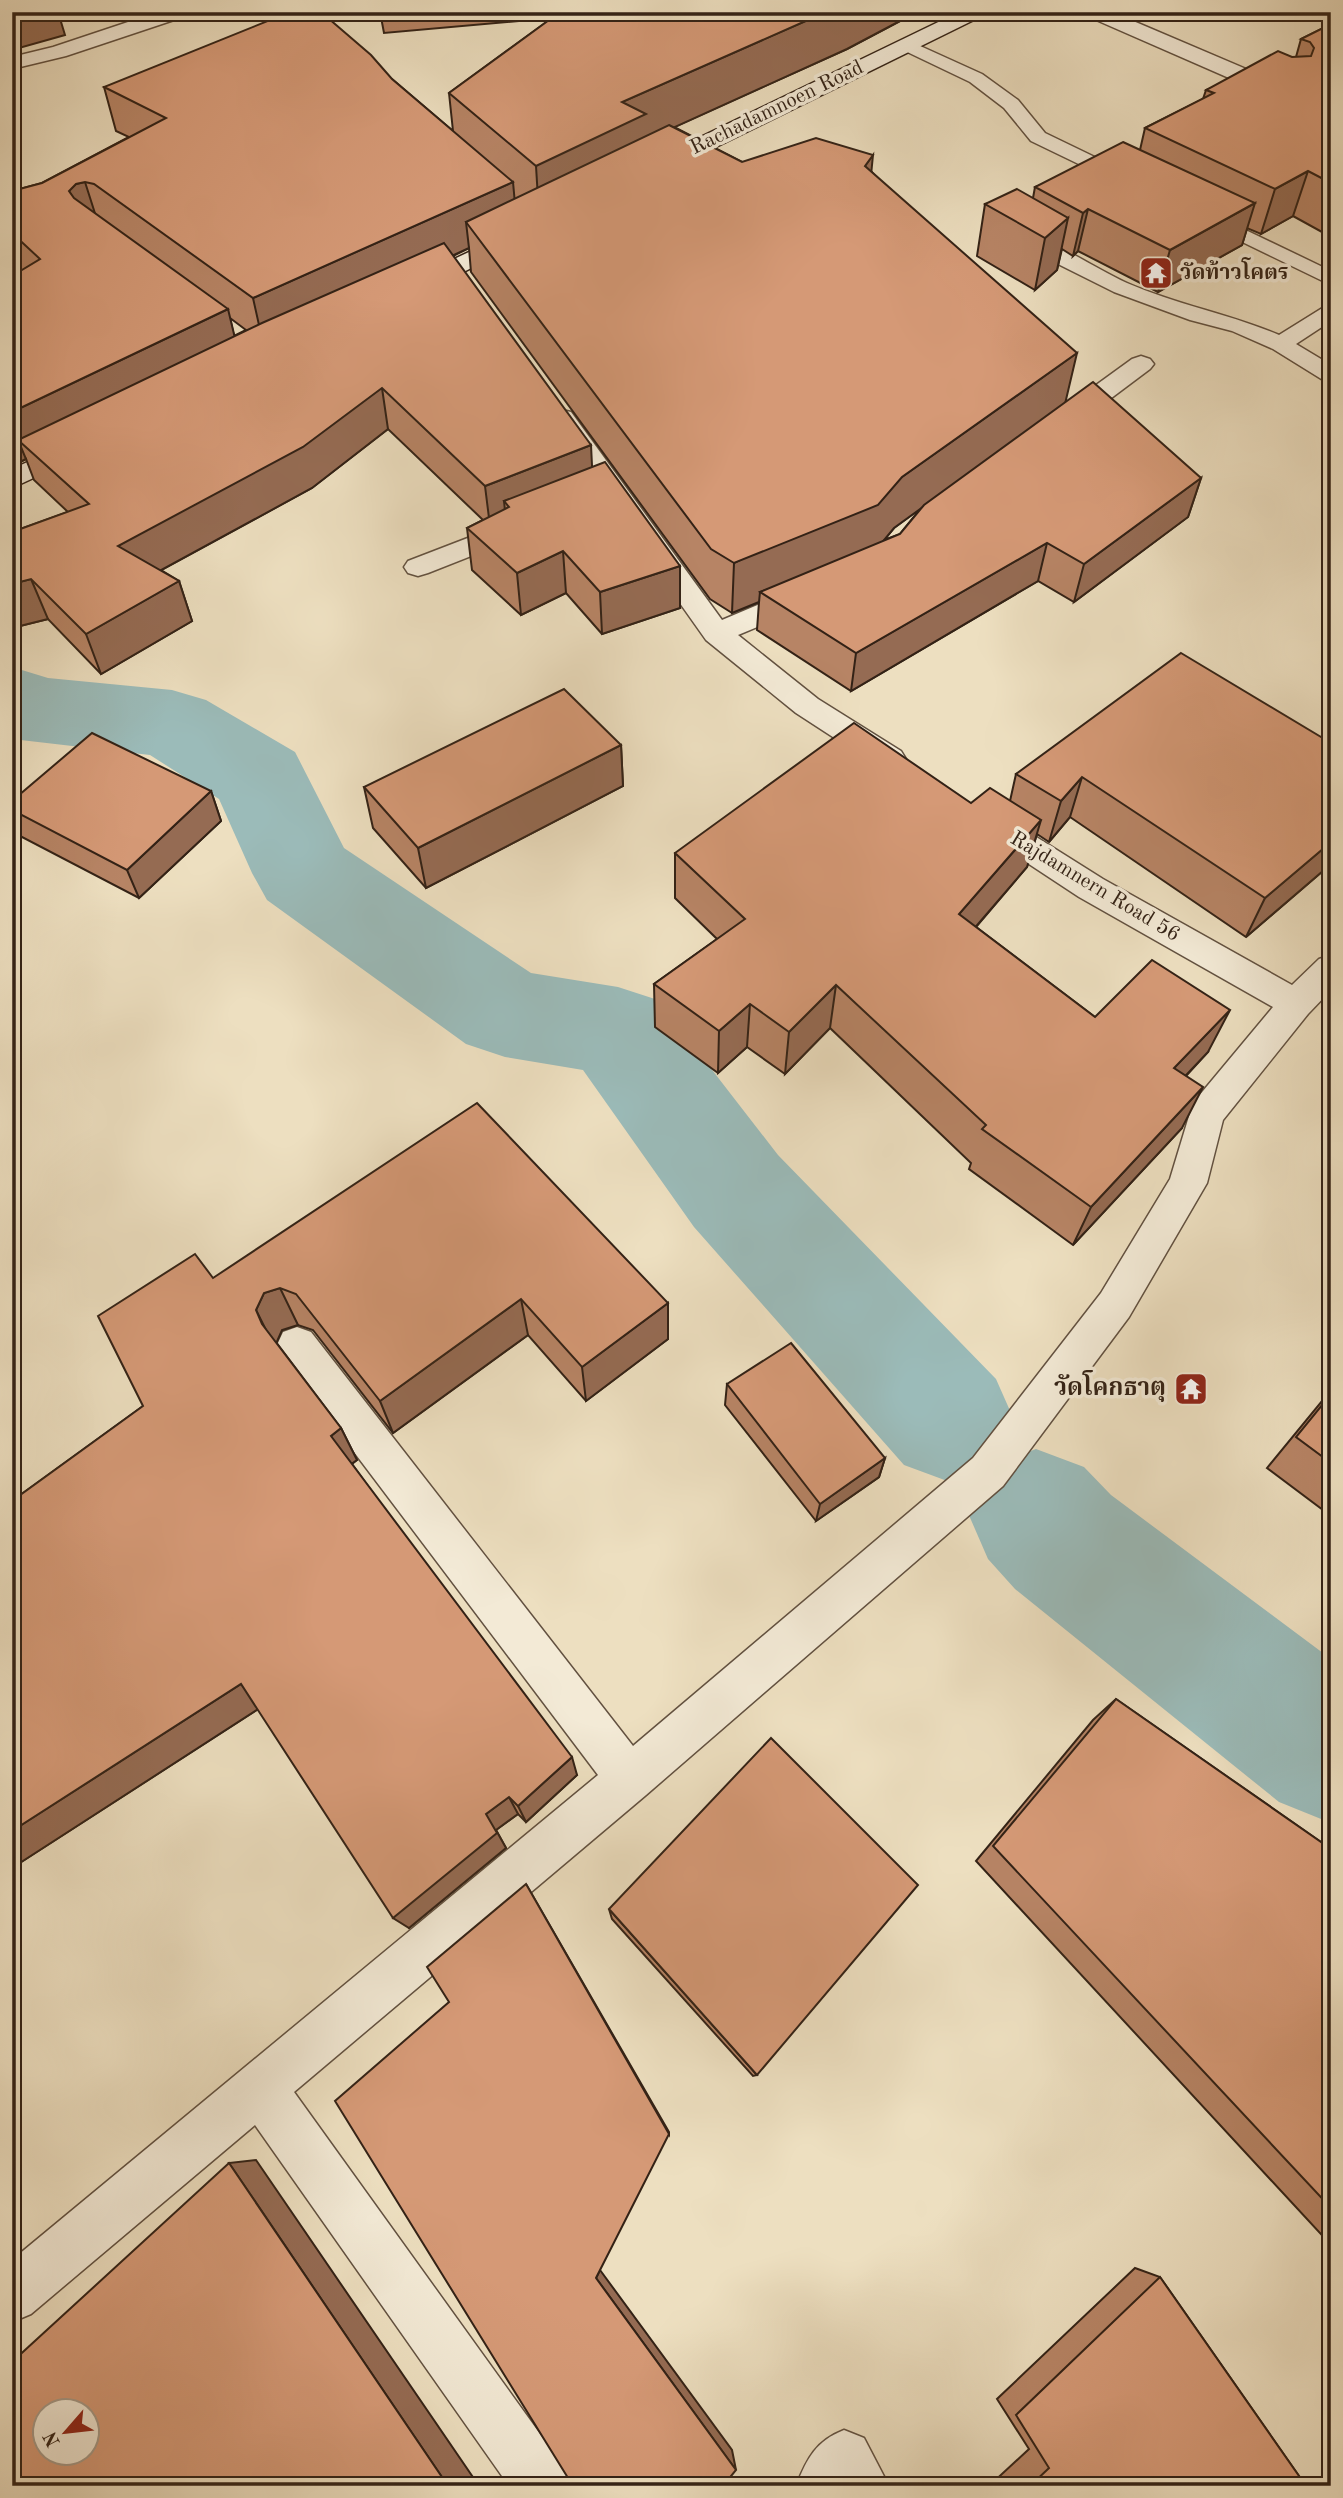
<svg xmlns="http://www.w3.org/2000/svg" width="1343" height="2498" font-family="'Old Standard TT','Noto Serif Thai',serif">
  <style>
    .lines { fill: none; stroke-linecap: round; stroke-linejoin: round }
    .river { fill: #9bbbb9; fill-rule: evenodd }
    .lane-casing { stroke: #625140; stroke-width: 3 }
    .street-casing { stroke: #625140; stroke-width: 3 }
    .secondary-casing { stroke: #332216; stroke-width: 3 }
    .lane { fill: #f3ead6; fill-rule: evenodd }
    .street { fill: #f3ead6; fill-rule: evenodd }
    .secondary { fill: #f3ead6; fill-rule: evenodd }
    .wall { fill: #b78465; stroke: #332216; stroke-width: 2; fill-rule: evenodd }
    .shaded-wall { fill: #956b53; stroke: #332216; stroke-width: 2 }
    .building { fill: #d59976; stroke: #332216; stroke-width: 2; fill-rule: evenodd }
    .labels { text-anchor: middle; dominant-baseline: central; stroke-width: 7; stroke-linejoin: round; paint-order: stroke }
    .far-street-label { font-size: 21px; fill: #332216; stroke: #f3ead6 }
    .far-poi-label { font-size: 21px; font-weight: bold; fill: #332216; stroke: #f3ead6; text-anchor: start }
    .poi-label { font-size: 24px; font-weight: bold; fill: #332216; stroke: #f3ead6; text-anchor: end }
  </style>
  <rect width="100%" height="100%" fill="#eddfc0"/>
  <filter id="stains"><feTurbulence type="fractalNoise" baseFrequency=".00286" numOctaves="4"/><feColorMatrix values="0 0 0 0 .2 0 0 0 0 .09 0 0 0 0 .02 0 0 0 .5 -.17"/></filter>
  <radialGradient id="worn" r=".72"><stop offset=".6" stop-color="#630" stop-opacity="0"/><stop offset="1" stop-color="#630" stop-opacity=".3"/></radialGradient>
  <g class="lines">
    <path class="river" d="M 12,667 L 48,678 L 172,690 L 206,700 L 295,752 L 344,848 L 531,973 L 618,987 L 658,1000 L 778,1155 L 996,1379 L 1015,1422 L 996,1464 L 1036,1449 L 1084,1467 L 1111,1495 L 1331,1659 L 1331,1823 L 1279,1802 L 1015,1589 L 988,1559 L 968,1513 L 988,1468 L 950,1482 L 904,1465 L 694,1227 L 583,1070 L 505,1057 L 466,1044 L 267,900 L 252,873 L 219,799 L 150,755 L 12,739 Z"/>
    <defs>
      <g id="lane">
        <path d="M 907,40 L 982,74 L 1018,100 L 1045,133 L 1134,176 L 1137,180 L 1134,184 L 1120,184 L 1031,141 L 1004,108 L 970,82 L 901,49 L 898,45 L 901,41 Z"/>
        <path d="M 1204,210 L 1331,271 L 1331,285 L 1197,220 L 1194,216 L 1197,212 Z"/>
        <path d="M 1021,232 C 1056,241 1094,268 1127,283 C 1177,305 1230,314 1279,335 L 1324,307 L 1331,305 L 1331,321 L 1296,344 L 1331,365 L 1331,382 L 1323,380 L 1273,349 L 1232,331 L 1190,320 L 1114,292 L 1014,242 L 1011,238 L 1014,234 Z"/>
      </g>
      <g id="street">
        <path d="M 158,12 L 189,12 L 186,16 L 66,56 L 12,69 L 12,57 L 53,47 Z"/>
        <path d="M 1084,12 L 1112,12 L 1293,89 L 1296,94 L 1293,99 L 1277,99 L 1087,16 Z"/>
        <path d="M 1141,356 L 1150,359 L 1154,364 L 1150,369 L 1070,429 L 1061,431 L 1052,429 L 1048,423 L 1052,417 L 1132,359 Z"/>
        <path d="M 562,410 L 571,412 L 722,620 L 795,589 L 805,587 L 815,589 L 819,596 L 815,603 L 738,635 L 818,699 L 901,751 L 906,759 L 901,767 L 890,770 L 879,767 L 796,713 L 706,640 L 549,418 L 553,412 Z"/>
        <path d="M 517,519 L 527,522 L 531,528 L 527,534 L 428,573 L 418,576 L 408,573 L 404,567 L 408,561 Z"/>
        <path d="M 987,809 L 998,813 L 1103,879 L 1292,985 L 1319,959 L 1331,955 L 1331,990 L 1308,1014 L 1223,1120 L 1207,1183 L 1129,1317 L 1003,1486 L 646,1795 L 294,2092 L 563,2466 L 571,2486 L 509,2486 L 255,2125 L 31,2314 L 12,2322 L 12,2260 L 598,1775 L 283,1358 L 277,1345 L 283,1332 L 297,1327 L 311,1332 L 633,1746 L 973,1458 L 1101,1293 L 1170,1179 L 1193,1103 L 1273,1007 L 1079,897 L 976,829 L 971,821 L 976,813 Z"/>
        <path d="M 844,2430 L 864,2438 L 889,2486 L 796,2486 C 807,2458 816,2441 844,2430 Z"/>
      </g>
      <g id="secondary">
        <path d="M 959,12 L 985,12 L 982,16 L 667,171 L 651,171 L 648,166 L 651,161 Z"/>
        <path d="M 518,229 L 526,231 L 530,236 L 526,241 L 421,293 L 412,295 L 403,293 L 400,288 L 403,283 Z"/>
        <path d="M 76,440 L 85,442 L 89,448 L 85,454 L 12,488 L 12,469 Z"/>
      </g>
    </defs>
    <use href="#lane" class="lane-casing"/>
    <use href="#street" class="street-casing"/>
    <use href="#secondary" class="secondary-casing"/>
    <use href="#lane" class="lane"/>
    <use href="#street" class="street"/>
    <use href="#secondary" class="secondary"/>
  </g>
  <g class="wall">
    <path d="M 380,12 L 917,12 L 847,49 L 674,127 L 742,162 L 871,171 L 1066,402 L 1201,478 L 1188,517 L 1074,602 L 1038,581 L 851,691 L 757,630 L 759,602 L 732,613 L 710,599 L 471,272 L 469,248 L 453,256 L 592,468 L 680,608 L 602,634 L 566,593 L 521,615 L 472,570 L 467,528 L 483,520 L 388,429 L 312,488 L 161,570 L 179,581 L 192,621 L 101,674 L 48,619 L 12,628 L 12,532 L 68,512 L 34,480 L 26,459 L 16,464 L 12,460 L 12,276 L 21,271 L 12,262 L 12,191 L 42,183 L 129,137 L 116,131 L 104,87 L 392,79 L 453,131 L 449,93 L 552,18 L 384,33 ZM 230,318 L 246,330 L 234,336 ZM 921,508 L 900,534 L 884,540 L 894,528 Z"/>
    <path d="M 1306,12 L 1331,12 L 1331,23 Z"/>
    <path d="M 1331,24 L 1331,237 L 1293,216 L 1261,234 L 1247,228 L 1242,245 L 1158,292 L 1078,251 L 1073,256 L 1062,249 L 1057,270 L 1035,290 L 977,256 L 985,204 L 1033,198 L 1035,187 L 1140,150 L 1145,128 L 1203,99 L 1206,90 L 1292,57 L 1296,57 L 1301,39 Z"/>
    <path d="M 1331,743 L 1331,864 L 1246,937 L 1070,817 L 1049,842 L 1037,834 L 1027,867 L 976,927 L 1095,1017 L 1208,1052 L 1186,1076 L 1182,1128 L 1073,1245 L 969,1169 L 971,1163 L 830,1028 L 785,1074 L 747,1047 L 718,1073 L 655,1027 L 654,984 L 717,939 L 675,898 L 675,853 L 971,803 L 1010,801 L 1016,774 Z"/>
    <path d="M 621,745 L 623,786 L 426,888 L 373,828 L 364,787 Z"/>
    <path d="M 211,791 L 221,821 L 139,898 L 20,836 L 12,820 L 12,801 Z"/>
    <path d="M 213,1278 L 668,1303 L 668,1339 L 586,1401 L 528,1335 L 393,1433 L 313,1330 L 298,1325 L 282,1330 L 276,1342 L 341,1428 L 357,1460 L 352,1464 L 577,1775 L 526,1822 L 518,1814 L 496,1830 L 506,1848 L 409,1928 L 258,1709 L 12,1868 L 12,1501 L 143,1406 Z"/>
    <path d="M 727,1384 L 885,1458 L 879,1477 L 816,1521 L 725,1405 Z"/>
    <path d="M 1331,1390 L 1331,1516 L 1267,1468 Z"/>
    <path d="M 1116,1699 L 1331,1849 L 1331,2245 L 976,1861 L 1093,1720 Z"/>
    <path d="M 609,1909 L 757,2075 L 753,2076 L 612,1919 Z"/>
    <path d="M 1135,2268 L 1160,2277 L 1306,2486 L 989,2486 L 1029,2449 L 997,2399 Z"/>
  </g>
  <g class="shaded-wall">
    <path d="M 12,12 L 58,12 L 65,35 L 12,50 Z"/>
    <path d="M 826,12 L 917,12 L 847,49 L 646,140 L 539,215 L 536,166 L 622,102 Z"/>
    <path d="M 873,155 L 868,206 L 865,166 Z"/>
    <path d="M 1308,171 L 1293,216 L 1261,234 L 1275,189 Z"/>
    <path d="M 85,182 L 99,226 L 89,228 L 69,191 L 76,184 Z"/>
    <path d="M 513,182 L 517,226 L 466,222 L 469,248 L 263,343 L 253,298 Z"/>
    <path d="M 1255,203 L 1242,245 L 1158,292 L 1170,250 Z"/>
    <path d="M 1088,209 L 1078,251 L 1073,256 L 1083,213 Z"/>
    <path d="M 1068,218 L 1057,270 L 1035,290 L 1045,238 Z"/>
    <path d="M 228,309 L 239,355 L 18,440 L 26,459 L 16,464 L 12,454 L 12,412 Z"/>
    <path d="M 1077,353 L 1065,404 L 894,528 L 871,556 L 760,592 L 759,602 L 732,613 L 734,563 L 902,477 Z"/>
    <path d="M 382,388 L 388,429 L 312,488 L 132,586 L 118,546 Z"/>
    <path d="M 591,445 L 593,486 L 504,501 L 506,520 L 490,526 L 485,486 Z"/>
    <path d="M 1201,478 L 1188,517 L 1074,602 L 1084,564 Z"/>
    <path d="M 1047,543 L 1038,581 L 851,691 L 856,653 Z"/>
    <path d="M 563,551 L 566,593 L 521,615 L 517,573 Z"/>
    <path d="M 680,566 L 680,608 L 602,634 L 600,592 Z"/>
    <path d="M 31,579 L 48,619 L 12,628 L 12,584 Z"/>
    <path d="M 179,581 L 192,621 L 101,674 L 86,634 Z"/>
    <path d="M 621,745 L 623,786 L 426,888 L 418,848 Z"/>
    <path d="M 1082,777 L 1070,817 L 1049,842 L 1061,801 Z"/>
    <path d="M 211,791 L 221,821 L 139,898 L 127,870 Z"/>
    <path d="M 1041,820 L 1027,867 L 948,959 L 959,914 Z"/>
    <path d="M 1331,842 L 1331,864 L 1246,937 L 1265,898 Z"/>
    <path d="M 836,985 L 830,1028 L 785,1074 L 789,1032 Z"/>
    <path d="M 750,1004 L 747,1047 L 718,1073 L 719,1031 Z"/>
    <path d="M 1230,1010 L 1208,1052 L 1154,1109 L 1174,1068 Z"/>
    <path d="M 1203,1087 L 1182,1128 L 1073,1245 L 1091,1207 Z"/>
    <path d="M 280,1288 L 298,1325 L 282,1330 L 275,1346 L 281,1360 L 256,1310 L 264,1293 Z"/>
    <path d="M 521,1299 L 528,1335 L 393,1433 L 380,1401 Z"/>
    <path d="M 668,1303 L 668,1339 L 586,1401 L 582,1367 Z"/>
    <path d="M 341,1428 L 357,1460 L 347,1467 L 331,1436 Z"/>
    <path d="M 885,1458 L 879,1477 L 816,1521 L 820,1504 Z"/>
    <path d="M 241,1684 L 263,1706 L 12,1868 L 12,1831 Z"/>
    <path d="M 572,1757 L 577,1775 L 526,1822 L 518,1806 Z"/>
    <path d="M 509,1797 L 518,1814 L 496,1830 L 506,1848 L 409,1928 L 393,1918 L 486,1814 Z"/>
    <path d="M 526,1884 L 669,2132 L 669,2134 Z"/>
    <path d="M 256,2160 L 479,2486 L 448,2486 L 229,2163 Z"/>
    <path d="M 600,2270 L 732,2450 L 736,2470 L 596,2278 Z"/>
  </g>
  <g class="building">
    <path d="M 290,12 L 321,12 L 371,55 L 392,79 L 513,182 L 253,298 L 94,184 L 85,182 L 76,184 L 69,191 L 74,198 L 228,309 L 12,412 L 12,300 L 16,299 L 12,296 L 12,276 L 40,259 L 12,233 L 12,191 L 42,183 L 166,118 L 104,87 Z"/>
    <path d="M 560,12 L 826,12 L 622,102 L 646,114 L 536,166 L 449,93 Z"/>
    <path d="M 1331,24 L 1331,183 L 1308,171 L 1275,189 L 1145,128 L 1214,93 L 1206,90 L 1278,51 L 1292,57 L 1311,56 L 1314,48 L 1310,42 L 1301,39 Z"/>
    <path d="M 669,125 L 742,162 L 816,138 L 873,155 L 865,166 L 1077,353 L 902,477 L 878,505 L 734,563 L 711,549 L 466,222 Z"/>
    <path d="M 1123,142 L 1255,203 L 1170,250 L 1088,209 L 1083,213 L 1035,187 Z"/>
    <path d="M 1017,189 L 1068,218 L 1045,238 L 985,204 Z"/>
    <path d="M 444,243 L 591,445 L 485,486 L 382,388 L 303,447 L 118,546 L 179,581 L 86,634 L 31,579 L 12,584 L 12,532 L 89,504 L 18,440 L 262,323 Z"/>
    <path d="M 1093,382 L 1201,478 L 1084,564 L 1047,543 L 856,653 L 760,592 L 900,534 L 924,505 Z"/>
    <path d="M 605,462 L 680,566 L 600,592 L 563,551 L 517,573 L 467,528 L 509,507 L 504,501 Z"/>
    <path d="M 1181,653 L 1331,743 L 1331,842 L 1265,898 L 1082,777 L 1061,801 L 1016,774 Z"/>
    <path d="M 564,689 L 621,745 L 418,848 L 364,787 Z"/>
    <path d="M 854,723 L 971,803 L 990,788 L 1041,820 L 959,914 L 1095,1017 L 1152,960 L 1230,1010 L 1174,1068 L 1203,1087 L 1091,1207 L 982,1129 L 986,1125 L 836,985 L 789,1032 L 750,1004 L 719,1031 L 654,984 L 745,919 L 675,853 Z"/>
    <path d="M 92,733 L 211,791 L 127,870 L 12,810 L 12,801 Z"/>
    <path d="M 477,1103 L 668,1303 L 582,1367 L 521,1299 L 380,1401 L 296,1294 L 280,1288 L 264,1293 L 256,1310 L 262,1324 L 341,1428 L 331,1436 L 572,1757 L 518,1806 L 509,1797 L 486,1814 L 497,1833 L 393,1918 L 241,1684 L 12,1831 L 12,1501 L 143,1406 L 98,1316 L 195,1254 L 213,1278 Z"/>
    <path d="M 791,1343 L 885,1458 L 820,1504 L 727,1384 Z"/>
    <path d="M 1331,1394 L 1331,1463 L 1296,1437 Z"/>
    <path d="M 1116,1699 L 1331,1849 L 1331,2208 L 993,1846 Z"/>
    <path d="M 771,1738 L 918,1885 L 757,2075 L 609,1909 Z"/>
    <path d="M 526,1884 L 669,2134 L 596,2278 L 736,2470 L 723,2486 L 573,2486 L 335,2101 L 449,2002 L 427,1967 Z"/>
    <path d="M 229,2163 L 448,2486 L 12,2486 L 12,2362 ZM 46,2411 L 88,2411 L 88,2453 L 46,2453 Z"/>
    <path d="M 1160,2277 L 1306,2486 L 1030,2486 L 1049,2468 L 1016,2415 Z"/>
  </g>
  <defs>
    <symbol id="temple-square" viewBox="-11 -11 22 22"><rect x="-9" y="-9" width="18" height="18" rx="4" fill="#8f2418" stroke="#f3ead6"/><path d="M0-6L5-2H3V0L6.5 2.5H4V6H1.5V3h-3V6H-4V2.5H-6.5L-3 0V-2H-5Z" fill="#fff"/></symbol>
  </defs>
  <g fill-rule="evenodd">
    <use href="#temple-square" x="1137" y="254" width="38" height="38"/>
    <use href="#temple-square" x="1172" y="1370" width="38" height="38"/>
  </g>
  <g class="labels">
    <g class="far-street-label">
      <text transform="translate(777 108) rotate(-26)">Rachadamnoen Road</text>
      <text transform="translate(1095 887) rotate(31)">Rajdamnern Road 56</text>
    </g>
    <g class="far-poi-label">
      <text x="1180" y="273">วัดท้าวโคตร</text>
    </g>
    <g class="poi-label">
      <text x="1166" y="1389">วัดโคกธาตุ</text>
    </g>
  </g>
  <rect width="1343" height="2498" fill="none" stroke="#eddfc0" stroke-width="42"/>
  <rect x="14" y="14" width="1315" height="2470" fill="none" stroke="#332216" stroke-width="3.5"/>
  <rect x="21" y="21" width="1301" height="2456" fill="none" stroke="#332216" stroke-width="2"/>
  <g transform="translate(66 2432) rotate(242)"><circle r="33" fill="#f3ead6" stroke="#a69a89" stroke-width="2"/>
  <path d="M0-5L12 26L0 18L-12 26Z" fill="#8f2418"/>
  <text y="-10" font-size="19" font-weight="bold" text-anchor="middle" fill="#332216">N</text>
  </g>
  <rect width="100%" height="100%" filter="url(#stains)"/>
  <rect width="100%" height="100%" fill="url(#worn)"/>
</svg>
